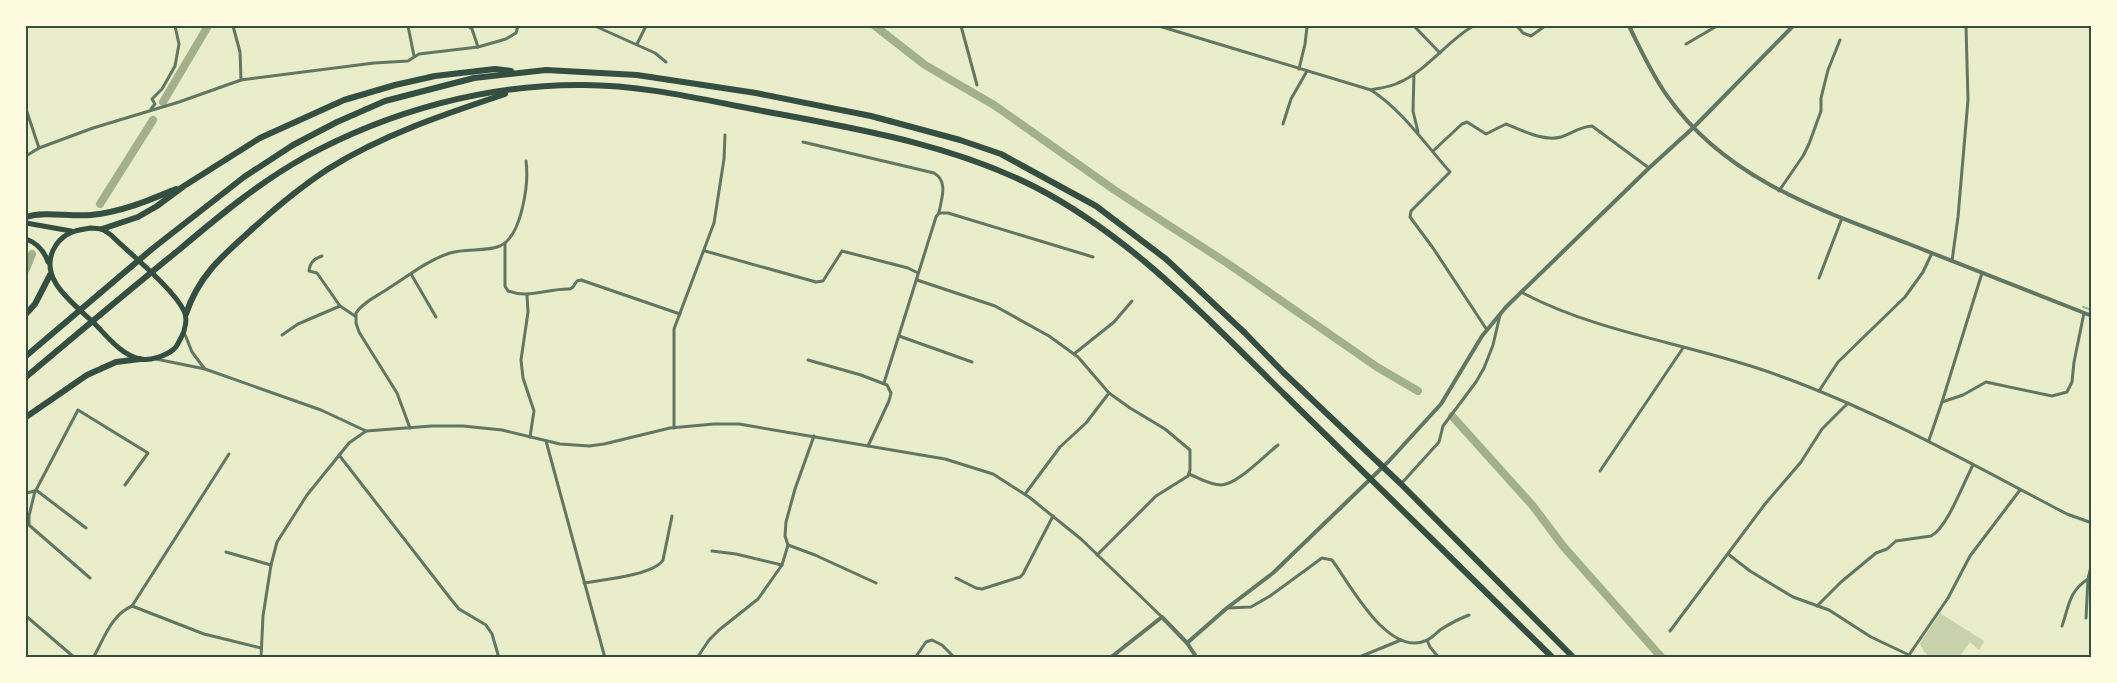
<svg xmlns="http://www.w3.org/2000/svg" width="2117" height="683" font-family="Manrope,sans-serif">
  <style>
    .green { fill: #cad2ad }
    .lines { fill: none; stroke-linecap: round; stroke-linejoin: round }
    .stream { stroke: #a3b18a; stroke-width: 2 }
    .canal { stroke: #a3b18a; stroke-width: 8 }
    .minor { stroke: #617663; stroke-width: 3 }
    .tertiary { stroke: #617663; stroke-width: 4 }
    .primary { stroke: #344e41; stroke-width: 5 }
    .motorway { stroke: #344e41; stroke-width: 6 }
    .neatline { fill: none; stroke: #344e41; stroke-width: 2 }
  </style>
  <rect width="100%" height="100%" fill="#e9edc9"/>
  <path class="green" d="M 1940,613 L 1984,641 L 1979,650 L 1970,642 L 1959,657 L 1930,657 C 1925,653 1922,650 1920,643 Z"/>
  <g class="lines">
    <path class="stream" d="M 2083,307 L 2092,310"/>
    <g class="canal">
      <path d="M 875,26 L 925,65 L 994,105 L 1116,191 L 1227,263 L 1377,367 L 1418,391"/>
      <path d="M 163,102 L 208,26"/>
      <path d="M 100,204 L 153,120"/>
      <path d="M 26,269 L 32,254"/>
      <path d="M 1452,416 L 1533,506 L 1563,546 L 1662,658"/>
    </g>
    <g class="minor">
      <path d="M 233,26 L 240,52 L 241,80"/>
      <path d="M 408,26 L 414,56"/>
      <path d="M 468,26 L 472,29 L 478,47"/>
      <path d="M 595,26 L 655,53 L 666,62"/>
      <path d="M 961,26 L 977,85"/>
      <path d="M 1159,26 L 1371,90 C 1380,88 1390,87 1398,83 C 1428,70 1446,42 1473,26"/>
      <path d="M 1414,26 L 1440,53"/>
      <path d="M 1517,26 L 1523,33 L 1531,36 L 1545,26"/>
      <path d="M 637,44 L 646,26"/>
      <path d="M 1686,44 L 1717,26"/>
      <path d="M 1299,69 L 1305,44 L 1307,27"/>
      <path d="M 1414,74 L 1413,111 L 1418,132"/>
      <path d="M 1371,90 C 1403,111 1425,144 1450,172 L 1411,211 L 1410,217 L 1433,248 L 1487,330"/>
      <path d="M 26,109 L 39,148"/>
      <path d="M 151,109 L 155,104 L 152,99 L 162,89 L 175,66 L 179,44 L 175,26"/>
      <path d="M 1283,124 L 1291,99 L 1307,71"/>
      <path d="M 803,142 L 934,173 C 949,182 941,199 939,213"/>
      <path d="M 1433,151 L 1462,124 L 1467,122 L 1486,134 L 1506,124 C 1522,130 1543,142 1561,137 C 1573,133 1579,127 1592,126 L 1649,168"/>
      <path d="M 26,156 L 39,148 L 93,128 L 179,102 L 241,80 L 374,63 L 408,61 L 419,54 L 478,47 L 506,39 L 516,33 L 518,26"/>
      <path d="M 1779,191 L 1803,156 L 1809,144 L 1821,111 L 1821,98 L 1828,70 L 1840,40"/>
      <path d="M 505,243 L 505,286 L 508,291 C 528,299 549,288 570,289 L 573,287 L 577,281 L 581,280 L 680,314"/>
      <path d="M 705,251 L 816,282 L 823,281 L 842,251 L 908,268 L 918,273"/>
      <path d="M 322,256 C 314,259 310,262 309,271 L 317,273 L 340,306 L 355,316"/>
      <path d="M 1952,261 L 1958,217 L 1968,100 L 1966,26"/>
      <path d="M 411,274 L 436,317"/>
      <path d="M 1819,278 L 1842,218"/>
      <path d="M 917,280 L 995,306 L 1049,336 L 1078,357 L 1109,393 L 1130,408 L 1165,429 L 1190,450 L 1190,470 L 1188,476 L 1156,496 L 1097,555"/>
      <path d="M 1521,292 C 1602,335 1695,344 1780,376 C 1880,412 1973,465 2067,514 L 2092,523"/>
      <path d="M 527,295 L 528,312 L 521,360 L 523,378 L 534,411 L 530,437"/>
      <path d="M 184,332 L 192,352 L 204,368"/>
      <path d="M 282,335 L 298,324 L 340,306"/>
      <path d="M 899,336 L 972,362"/>
      <path d="M 1074,354 L 1114,322 L 1132,301"/>
      <path d="M 156,359 L 205,369 L 321,410 L 366,431"/>
      <path d="M 808,360 L 861,375 L 887,385 L 891,393 L 889,401 L 868,446"/>
      <path d="M 884,383 L 936,217 L 939,213 L 948,213 L 1093,257"/>
      <path d="M 1819,391 L 1838,362 L 1905,297 L 1923,272 L 1932,253"/>
      <path d="M 1942,402 L 1982,273"/>
      <path d="M 410,428 L 397,393 L 359,332 L 356,323 L 356,313 C 363,302 379,295 389,288 C 408,276 428,260 450,253 C 466,248 485,252 500,246 C 522,236 529,183 526,161"/>
      <path d="M 674,428 L 674,329 L 714,223 L 724,159 L 725,135"/>
      <path d="M 1929,440 L 1942,402 L 1963,395 L 1986,382 L 2052,396 L 2067,392 L 2072,382 L 2074,362 L 2084,313"/>
      <path d="M 546,441 L 605,658"/>
      <path d="M 339,455 L 450,598 L 459,609 L 486,625 L 492,634 L 499,658"/>
      <path d="M 1600,471 L 1683,348"/>
      <path d="M 1189,474 C 1199,478 1210,485 1221,485 C 1237,485 1265,455 1278,445"/>
      <path d="M 1401,484 L 1439,442 L 1443,426 L 1476,382 L 1484,368 L 1493,345 L 1500,315"/>
      <path d="M 35,491 L 29,516 L 29,525 L 90,578"/>
      <path d="M 26,493 L 35,491"/>
      <path d="M 1025,494 L 1060,447 L 1086,423 L 1109,393"/>
      <path d="M 86,528 L 36,490 L 78,410 L 148,453 L 125,485"/>
      <path d="M 788,545 L 815,555 L 876,583"/>
      <path d="M 712,551 L 736,554 L 782,565"/>
      <path d="M 226,552 L 271,565"/>
      <path d="M 1728,554 L 1750,571 L 1793,597 L 1829,610 L 1871,637 L 1909,655"/>
      <path d="M 956,578 L 976,588 L 982,589 L 1020,577 L 1023,574 L 1053,516"/>
      <path d="M 584,583 C 602,580 654,575 663,560 L 672,516"/>
      <path d="M 132,606 L 204,634 L 261,648"/>
      <path d="M 1817,606 L 1841,582 L 1876,553 L 1887,549 L 1896,541 L 1931,536 C 1947,528 1964,482 1973,465"/>
      <path d="M 1227,608 L 1251,607 L 1270,596 L 1322,558 L 1332,560 C 1350,584 1387,656 1425,641 C 1431,639 1435,634 1440,630 C 1449,624 1459,619 1469,615"/>
      <path d="M 26,616 L 75,658"/>
      <path d="M 2086,618 L 2088,579 L 2092,562"/>
      <path d="M 2062,626 C 2069,606 2069,591 2088,579"/>
      <path d="M 1670,631 L 1765,504 L 1801,462 L 1822,429 L 1848,403"/>
      <path d="M 1427,640 L 1430,647 L 1439,658"/>
      <path d="M 93,658 C 104,639 111,615 132,606 L 229,454"/>
      <path d="M 261,658 L 263,616 L 271,565 L 277,542 L 307,495 L 349,443 L 366,431 L 432,426 L 463,426 L 502,430 L 560,444 L 589,446 L 604,444 L 670,428 L 714,424 L 739,424 L 945,459 L 993,474 L 1029,497 L 1081,539 L 1162,617"/>
      <path d="M 697,658 L 709,640 L 719,630 L 758,599 L 782,565 L 788,545 L 785,536 L 786,522 L 795,489 L 814,436"/>
      <path d="M 915,658 L 926,642 L 932,640 L 942,645 L 955,658"/>
      <path d="M 1357,658 L 1401,640"/>
      <path d="M 1913,658 L 1909,655 L 1948,598 L 1970,556 L 2020,490"/>
    </g>
    <g class="tertiary">
      <path d="M 1629,26 C 1641,50 1652,75 1668,97 C 1726,179 1820,210 1909,244 C 1970,268 2031,292 2092,316"/>
      <path d="M 1187,643 L 1227,608 L 1273,573 L 1388,462 L 1441,404 L 1482,336 L 1506,307 L 1649,168 L 1694,127 L 1793,26"/>
      <path d="M 1110,658 L 1162,617 L 1187,643 L 1197,658"/>
    </g>
    <g class="primary">
      <path d="M 26,223 L 71,231"/>
      <path d="M 91,228 L 102,229 L 111,235 C 130,254 174,289 184,311 C 188,318 185,331 181,338 C 179,341 177,347 174,349 C 166,356 150,361 140,359 C 121,355 107,336 94,323 C 73,303 35,277 56,245 C 65,232 76,230 91,228 Z"/>
      <path d="M 26,239 C 37,243 44,250 48,262"/>
    </g>
    <g class="motorway">
      <path d="M 26,217 C 46,211 69,217 91,215 C 122,212 147,201 176,189"/>
      <path d="M 102,229 L 138,217 L 157,206 L 184,186 L 260,138 L 344,100 L 395,85 L 435,76 L 495,69 L 511,71"/>
      <path d="M 26,314 L 35,304 L 50,275"/>
      <path d="M 186,314 C 198,277 221,257 249,232 C 274,209 299,188 328,169 C 382,135 445,114 505,94"/>
      <path d="M 26,356 L 152,249 L 244,177 L 293,145 L 337,122 L 385,101 L 474,78 L 546,70 L 637,75 L 756,93 L 871,116 L 960,140 L 1001,154 L 1096,206 L 1166,259 L 1245,333 L 1283,372 L 1401,484 L 1574,658"/>
      <path d="M 26,377 C 77,334 128,291 180,249 C 219,216 260,182 305,157 C 389,111 487,84 584,85 C 635,85 687,96 737,106 C 838,126 943,140 1035,187 C 1132,237 1209,320 1286,396 C 1375,483 1464,571 1553,658"/>
      <path d="M 26,417 L 87,375 L 116,362 L 140,359"/>
    </g>
  </g>
  <rect width="2117" height="683" fill="none" stroke="#fefae0" stroke-width="54"/>
  <rect x="27" y="27" width="2063" height="629" class="neatline"/>
</svg>
